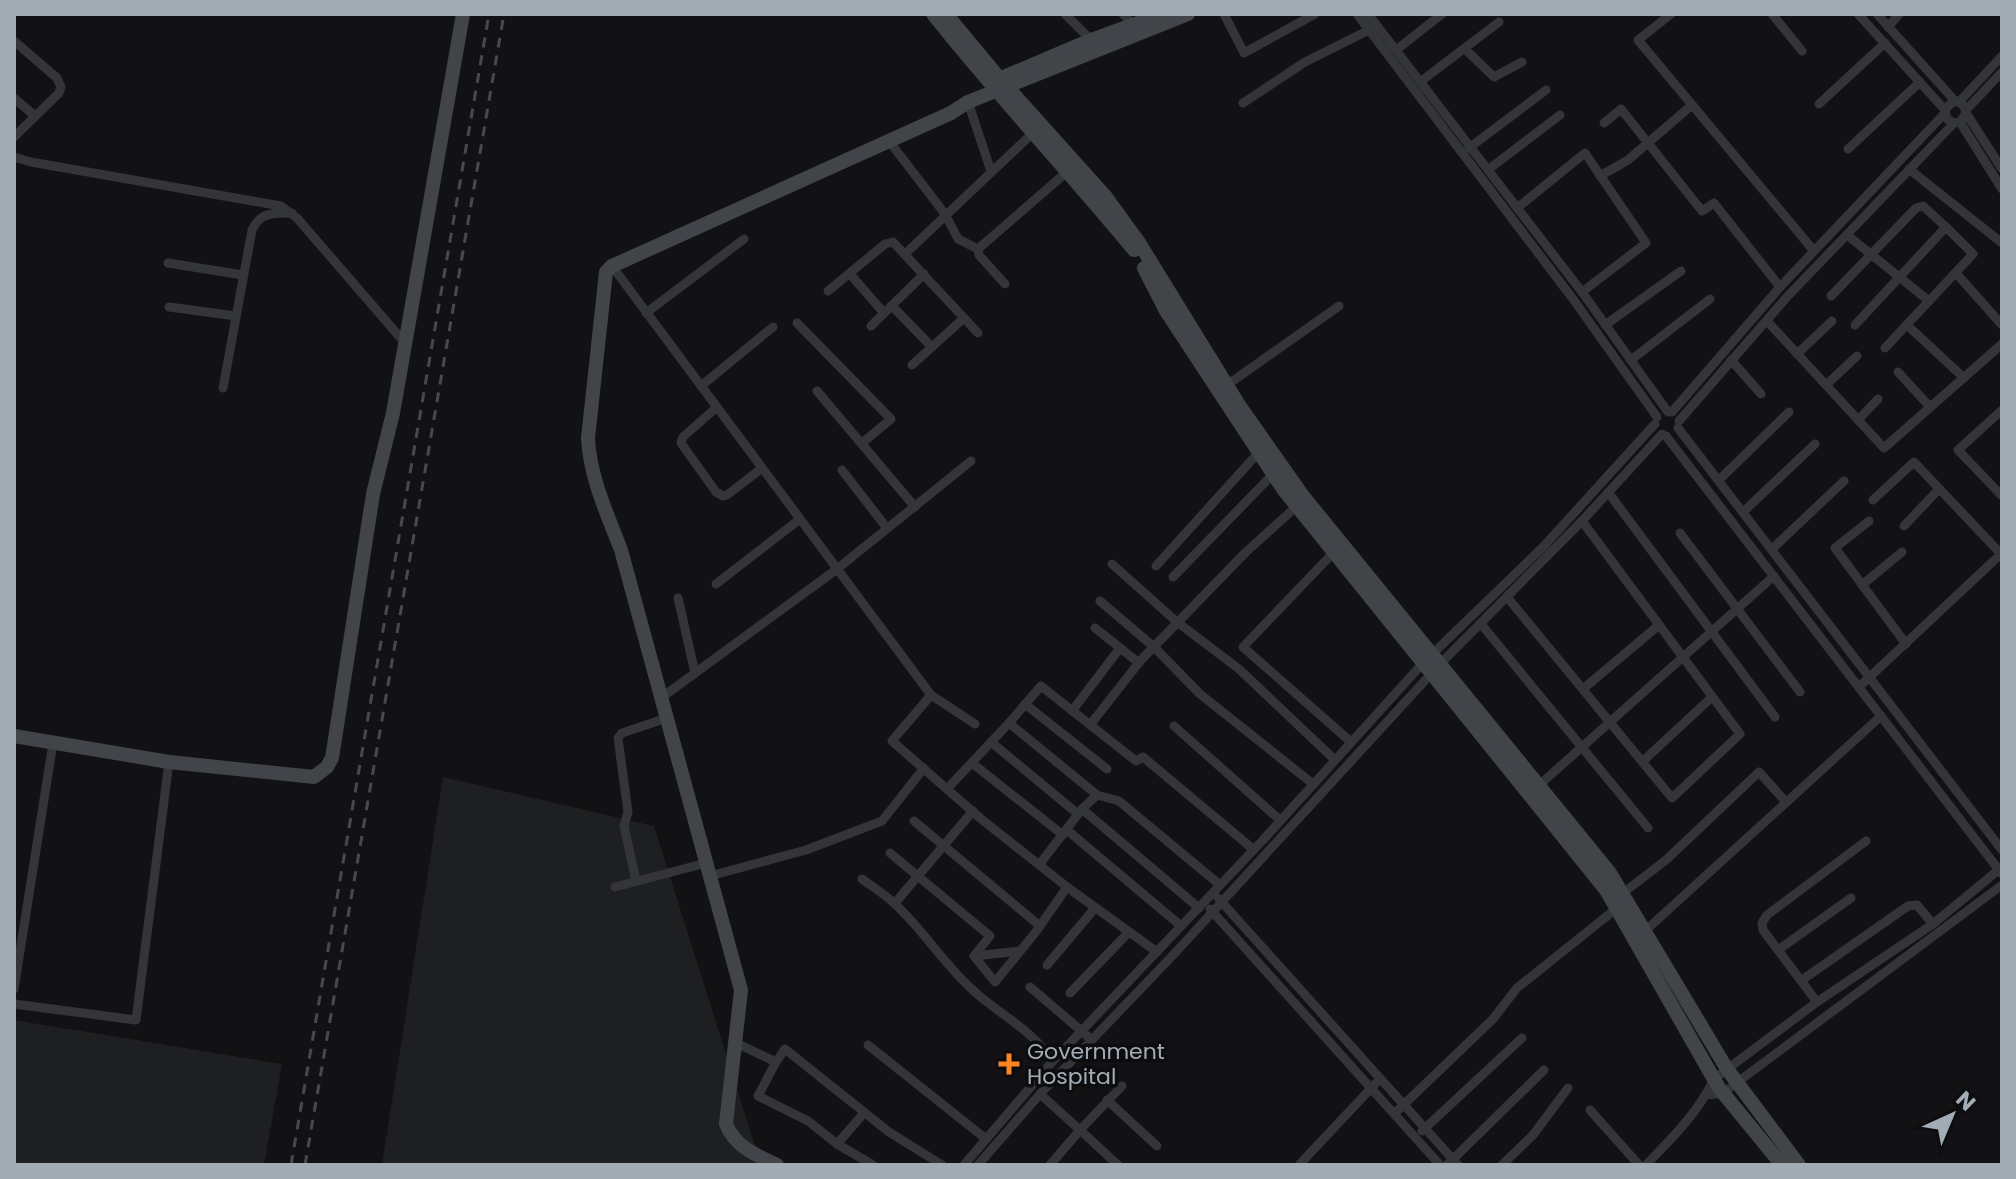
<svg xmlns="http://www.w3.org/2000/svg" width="2016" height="1179" font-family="Poppins,sans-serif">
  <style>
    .built { fill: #1e1f21 }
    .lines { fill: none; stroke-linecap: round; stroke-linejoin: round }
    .street { stroke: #333539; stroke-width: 9 }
    .secondary { stroke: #414549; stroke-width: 14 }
    .rail { stroke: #464a4e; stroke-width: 3; stroke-dasharray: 10 8; stroke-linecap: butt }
    .poi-dot { fill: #fe8520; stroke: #0d0d0f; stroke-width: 3 }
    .labels { text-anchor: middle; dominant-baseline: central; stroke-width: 7; stroke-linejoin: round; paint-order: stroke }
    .poi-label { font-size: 22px; fill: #a2acb5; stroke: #0d0d0f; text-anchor: start }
  </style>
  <rect width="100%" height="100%" fill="#121214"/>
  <g class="built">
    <path d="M 443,777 L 654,826 L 761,1165 L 382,1165 Z"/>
    <path d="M 14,1020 L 282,1064 L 264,1165 L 14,1165 Z"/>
  </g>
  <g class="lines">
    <g class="street">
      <path d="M 1065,14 L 1091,40"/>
      <path d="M 1123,14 L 1137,28"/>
      <path d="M 1224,14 L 1244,53 L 1315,14"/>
      <path d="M 1357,14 L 1573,299 L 1657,417"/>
      <path d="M 1368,14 L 1582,292 L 1668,412"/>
      <path d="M 1671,14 L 1638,40 L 1814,251"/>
      <path d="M 1772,14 L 1802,51"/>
      <path d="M 1858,14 L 1945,110 L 1947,119 L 1954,123 L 1960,122 L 1966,113 C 1965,105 1960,101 1952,102 L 1945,110"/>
      <path d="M 1877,14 L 1955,101"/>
      <path d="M 1888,27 L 1899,14"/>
      <path d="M 14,41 L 57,78 L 61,87 L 59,93 L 14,137"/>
      <path d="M 1465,49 L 1494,77 L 1522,62"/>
      <path d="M 1396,50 L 1442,14"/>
      <path d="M 1420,82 L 1499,22"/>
      <path d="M 14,98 L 35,116"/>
      <path d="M 968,102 L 991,171"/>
      <path d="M 1959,102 L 2002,56"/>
      <path d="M 1243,103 L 1305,62 L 1369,30"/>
      <path d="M 1819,104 L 1885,43"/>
      <path d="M 1966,110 L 2002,72"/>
      <path d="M 1966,113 L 2002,169"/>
      <path d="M 1960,122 L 2002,189"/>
      <path d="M 1604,123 L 1621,109 L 1702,211 L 1714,203 L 1780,287"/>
      <path d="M 889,141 L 945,214 L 958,239 L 978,249"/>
      <path d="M 1469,148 L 1546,90"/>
      <path d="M 1848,149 L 1920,82"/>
      <path d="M 14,157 L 31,162 L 281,206 L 297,218 L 405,343"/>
      <path d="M 1489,169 L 1560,115"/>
      <path d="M 1909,169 L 2002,243"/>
      <path d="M 1600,176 L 1628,160 L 1692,105"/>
      <path d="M 1517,208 L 1585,153 L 1646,243 L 1582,292"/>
      <path d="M 1847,235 L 1929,301"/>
      <path d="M 905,254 L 1036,130"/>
      <path d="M 168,263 L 243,275"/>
      <path d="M 612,266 L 931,695 L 975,724"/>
      <path d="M 1956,273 L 2002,325"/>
      <path d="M 850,274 L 884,313"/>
      <path d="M 1005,284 L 979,255 L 978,249 L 1068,171"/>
      <path d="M 828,291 L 885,244 L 893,242 L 978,333"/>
      <path d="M 1831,296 L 1916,208 L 1923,206 L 1946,227"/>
      <path d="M 892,306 L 932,347"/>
      <path d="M 169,307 L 236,316"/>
      <path d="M 646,313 L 744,239"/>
      <path d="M 1767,321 L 1884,448 L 2002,344"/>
      <path d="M 797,323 L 891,419 L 862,443"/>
      <path d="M 1605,325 L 1681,271"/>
      <path d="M 1855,325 L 1946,227 L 1973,254 L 1885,348"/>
      <path d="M 1907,325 L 1964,378"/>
      <path d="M 871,326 L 924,274"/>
      <path d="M 1797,354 L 1832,321"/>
      <path d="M 1631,360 L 1710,299"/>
      <path d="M 1731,360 L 1761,394"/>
      <path d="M 912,365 L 964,318"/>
      <path d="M 1898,372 L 1930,407"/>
      <path d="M 1227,385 L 1339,306"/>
      <path d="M 1826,385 L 1857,356"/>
      <path d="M 701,386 L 773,327"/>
      <path d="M 223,388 L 252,230 C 260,212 274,213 292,213"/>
      <path d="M 817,391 L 915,507"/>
      <path d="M 717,407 L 683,437 L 681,443 L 716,492 L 723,496 L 727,495 L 762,468"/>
      <path d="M 2002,410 L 1958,450 L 2002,496"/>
      <path d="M 1672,412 L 1780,287 L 1945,113"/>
      <path d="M 1858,420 L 1878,399"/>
      <path d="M 1679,421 L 1786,298 L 1954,123"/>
      <path d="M 1678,428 L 2002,850"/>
      <path d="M 1666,436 L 2002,874"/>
      <path d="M 842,470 L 886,527"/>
      <path d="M 1719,480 L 1789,412"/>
      <path d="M 1608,492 L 1775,717"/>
      <path d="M 1873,500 L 1914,462 L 2001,554"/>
      <path d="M 1743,512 L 1815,444"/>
      <path d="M 1869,521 L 1835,548 L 1906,644"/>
      <path d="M 1904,526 L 1939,489"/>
      <path d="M 1680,533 L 1800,692"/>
      <path d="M 1772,549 L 1844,481"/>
      <path d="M 1334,552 L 1243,647 L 1351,742"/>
      <path d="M 1112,564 L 1177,622 L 1239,669 L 1335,760"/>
      <path d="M 1156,566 L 1259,452"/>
      <path d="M 1173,577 L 1276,471"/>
      <path d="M 716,584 L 800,519"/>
      <path d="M 1862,585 L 1902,552"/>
      <path d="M 1507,597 L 1672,798 L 1740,734 L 1582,521"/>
      <path d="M 678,598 L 695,673"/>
      <path d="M 1100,601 L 1154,647 L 1200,694 L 1313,784"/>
      <path d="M 1481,624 L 1648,828"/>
      <path d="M 1095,628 L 1139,663"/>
      <path d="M 1859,687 L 2002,553"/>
      <path d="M 1583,689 L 1659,625"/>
      <path d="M 931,695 L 892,741 L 980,818 L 1067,887 L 1157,952"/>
      <path d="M 661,698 L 837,569 L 971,461"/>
      <path d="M 1025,704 L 1107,769"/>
      <path d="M 1072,711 L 1120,648"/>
      <path d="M 1090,725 L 1141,660 L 1246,552 L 1297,506"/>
      <path d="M 1174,726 L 1280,820"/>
      <path d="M 991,742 L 1078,814"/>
      <path d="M 1643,761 L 1712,697"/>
      <path d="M 972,763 L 1063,835"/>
      <path d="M 1537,787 L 1774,576"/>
      <path d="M 948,788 L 1009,723"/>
      <path d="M 1097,795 L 1119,801 L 1220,885"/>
      <path d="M 1082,809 L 1199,908"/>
      <path d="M 914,821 L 1040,926"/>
      <path d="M 1067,830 L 1181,926"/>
      <path d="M 890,853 L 990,936 L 974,956 L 995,982 L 1035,933 L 1067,887"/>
      <path d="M 1039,865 L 1082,809 L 1097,795 L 1009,723 L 1041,686 L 1136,761 L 1143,757 L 1253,849"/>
      <path d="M 710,876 L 806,850 L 882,821 L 924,768"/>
      <path d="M 862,879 C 873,887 886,895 896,905 C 925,932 945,966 975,992 C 999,1014 1036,1032 1052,1062"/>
      <path d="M 636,881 L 624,826 L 628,812 L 618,738 L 622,733 L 667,718"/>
      <path d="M 615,887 L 706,863"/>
      <path d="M 1623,893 L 1666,860 L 1759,772 L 1786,802"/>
      <path d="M 1218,898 L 1458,1165"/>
      <path d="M 895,903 L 973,811"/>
      <path d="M 1210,909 L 1440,1165"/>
      <path d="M 1645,931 L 1881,716"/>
      <path d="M 1778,950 L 1851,898"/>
      <path d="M 974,956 L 1020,951"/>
      <path d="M 1047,965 L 1095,908"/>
      <path d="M 1802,980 L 1908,906 L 1917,905 L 1933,924"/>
      <path d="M 1030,987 L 1092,1040"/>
      <path d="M 14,989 L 53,743"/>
      <path d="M 1070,993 L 1129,932"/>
      <path d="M 1817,1002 L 1763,930 L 1762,923 L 1767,915 L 1866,841"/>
      <path d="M 14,1004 L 136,1020 L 169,762"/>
      <path d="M 736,1043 L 776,1062 L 758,1096 L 808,1121 L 837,1144 L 873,1165"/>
      <path d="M 868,1045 L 986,1139"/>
      <path d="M 776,1062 L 785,1049 L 889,1132 L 942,1165"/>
      <path d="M 1040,1094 L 1080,1130 L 1050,1165"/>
      <path d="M 1707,1095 L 1723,1093 L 2002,885"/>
      <path d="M 1107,1100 L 1157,1146"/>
      <path d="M 1590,1110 L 1639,1165"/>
      <path d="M 1395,1113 L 1493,1019 L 1517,988 L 1617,908"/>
      <path d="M 1422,1131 L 1522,1038"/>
      <path d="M 837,1144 L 864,1113"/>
      <path d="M 964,1165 L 1052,1062 L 1263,840 L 1423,663 L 1544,546 L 1655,424"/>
      <path d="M 978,1165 L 1040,1094 L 1175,953 L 1441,663 L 1582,521 L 1662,434"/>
      <path d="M 1118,1165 L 1080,1130 L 1122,1086"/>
      <path d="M 1299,1165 L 1376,1083"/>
      <path d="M 1447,1165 L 1544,1070"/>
      <path d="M 1502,1165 L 1533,1135 L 1568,1088"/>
      <path d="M 1646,1165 C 1672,1138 1698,1113 1714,1079 L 1817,1002 L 1933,924 L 2002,867"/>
    </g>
    <g class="secondary">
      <path d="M 933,14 C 997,95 1068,170 1134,250"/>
      <path d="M 946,14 L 1000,79 L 1106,197 L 1138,241 L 1239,405 L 1303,496 L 1610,873 L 1727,1069 L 1799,1165"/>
      <path d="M 992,82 L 1091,40 L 1162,14"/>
      <path d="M 1144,268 L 1166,311 L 1283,489 L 1606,890 L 1719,1088 L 1782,1165"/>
      <path d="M 14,736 L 169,762 L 314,777 L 327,767 L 332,758 L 373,494 L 393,413 L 463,14"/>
      <path d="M 777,1165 C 756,1155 735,1147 726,1124 L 741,990 L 621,550 C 607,513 590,478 588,438 L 606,272 L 612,266 L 951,113 L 968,102 L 1188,14"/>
    </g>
    <g class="rail">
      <path d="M 291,1165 L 489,14"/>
      <path d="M 305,1165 L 504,14"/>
    </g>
  </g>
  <path class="poi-dot" d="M1005 1052h8v8h8v8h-8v8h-8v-8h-8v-8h8z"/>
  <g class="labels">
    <g class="poi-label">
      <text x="1027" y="1051">Government<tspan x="1027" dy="25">Hospital</tspan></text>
    </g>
  </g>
  <rect width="2016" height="1179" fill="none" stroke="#a2acb5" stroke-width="32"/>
  <g transform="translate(1952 1115) rotate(44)" stroke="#0d0d0f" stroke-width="6" paint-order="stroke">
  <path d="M0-6L14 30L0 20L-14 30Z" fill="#a2acb5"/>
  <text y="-12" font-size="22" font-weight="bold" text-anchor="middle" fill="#a2acb5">N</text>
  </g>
</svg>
